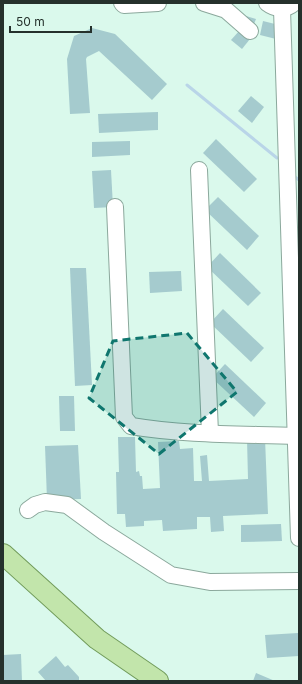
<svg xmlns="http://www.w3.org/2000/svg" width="302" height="684" font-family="Inter,sans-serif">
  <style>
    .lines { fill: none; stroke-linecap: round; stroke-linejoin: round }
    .stream { stroke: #b9d5e8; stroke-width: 3 }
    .building { fill: #a5cbce }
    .minor-casing { stroke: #8ba89c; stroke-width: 18 }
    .major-casing { stroke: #719b5a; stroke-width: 22 }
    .minor { stroke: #fff; stroke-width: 16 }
    .major { stroke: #c2e5ab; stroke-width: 20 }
    .marked { fill: #0f766e; fill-opacity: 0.2; stroke: #0f766e; stroke-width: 3; stroke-dasharray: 8 5; stroke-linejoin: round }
  </style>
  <rect width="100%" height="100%" fill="#daf9ec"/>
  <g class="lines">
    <g class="stream">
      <path d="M 187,85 L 277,158"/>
      <path d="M 295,177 L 299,180"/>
    </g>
  </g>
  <g class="building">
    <path d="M 246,16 L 256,19 L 254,24 L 245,21 Z"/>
    <path d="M 263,21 L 279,25 L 276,39 L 260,35 Z"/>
    <path d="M 92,28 L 115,34 L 167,84 L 152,100 L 99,51 L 87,57 L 86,59 L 90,113 L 70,114 L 67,59 L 74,36 Z"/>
    <path d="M 240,30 L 250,39 L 242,49 L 231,40 Z"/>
    <path d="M 251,96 L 264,107 L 252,123 L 238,111 Z"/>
    <path d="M 158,112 L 158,130 L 99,133 L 98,114 Z"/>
    <path d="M 216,139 L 257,179 L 244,192 L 203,153 Z"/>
    <path d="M 130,141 L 130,155 L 92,157 L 92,142 Z"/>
    <path d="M 111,170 L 113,207 L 94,208 L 92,171 Z"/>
    <path d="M 218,197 L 259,236 L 247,250 L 205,210 Z"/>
    <path d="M 220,253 L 261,293 L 248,306 L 207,267 Z"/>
    <path d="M 70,268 L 86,268 L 92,385 L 75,386 Z"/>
    <path d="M 181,271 L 182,291 L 150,293 L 149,272 Z"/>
    <path d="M 223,309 L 264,348 L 251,362 L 210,323 Z"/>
    <path d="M 225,364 L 266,403 L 254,417 L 212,378 Z"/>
    <path d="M 59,396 L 74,396 L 75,431 L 60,431 Z"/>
    <path d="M 118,437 L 135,437 L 136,472 L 139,471 L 140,476 L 142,476 L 143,489 L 160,488 L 158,442 L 179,441 L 180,449 L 193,448 L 194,481 L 202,481 L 200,456 L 207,455 L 209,481 L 248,479 L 247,439 L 265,438 L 268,514 L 223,516 L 224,531 L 211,532 L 210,517 L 197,517 L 197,529 L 163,531 L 162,520 L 144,521 L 144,526 L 126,527 L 125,514 L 117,514 L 116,472 L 119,472 Z"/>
    <path d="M 78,445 L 81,499 L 47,500 L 45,446 Z"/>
    <path d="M 281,524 L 282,541 L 241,542 L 241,525 Z"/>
    <path d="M 298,633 L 299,656 L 267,658 L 265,635 Z"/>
    <path d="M 21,654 L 22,681 L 3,681 L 3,655 Z"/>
    <path d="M 56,656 L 65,667 L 68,665 L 79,677 L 79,681 L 46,681 L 38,672 Z"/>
    <path d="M 256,673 L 275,681 L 253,681 Z"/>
  </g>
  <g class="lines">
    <defs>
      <g id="minor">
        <path d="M 122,3 L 124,5 L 158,3"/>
        <path d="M 204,3 L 226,10 L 250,31"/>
        <path d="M 267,3 C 276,10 286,10 294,3"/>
        <path d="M 282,9 L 299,538"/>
        <path d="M 199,170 L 210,433"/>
        <path d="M 115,207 L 124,417 L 131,426 C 185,435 241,434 296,436 L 299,437"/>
        <path d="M 28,510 L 35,505 L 45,502 L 67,505 L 104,532 L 171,575 L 210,582 L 299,581"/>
      </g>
      <path id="major" d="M 3,554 L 97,639 L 158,681"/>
    </defs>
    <use href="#minor" class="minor-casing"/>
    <use href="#major" class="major-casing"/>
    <use href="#minor" class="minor"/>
    <use href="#major" class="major"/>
  </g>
  <path class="marked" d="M 187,333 L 237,392 L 159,454 L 89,398 L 113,341 Z"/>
  <rect width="302" height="684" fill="none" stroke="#25312c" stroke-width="8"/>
  <path d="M10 26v6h81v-6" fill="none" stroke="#25312c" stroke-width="2"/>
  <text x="16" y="26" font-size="12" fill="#25312c" stroke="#daf9ec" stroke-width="3" paint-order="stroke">50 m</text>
</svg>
